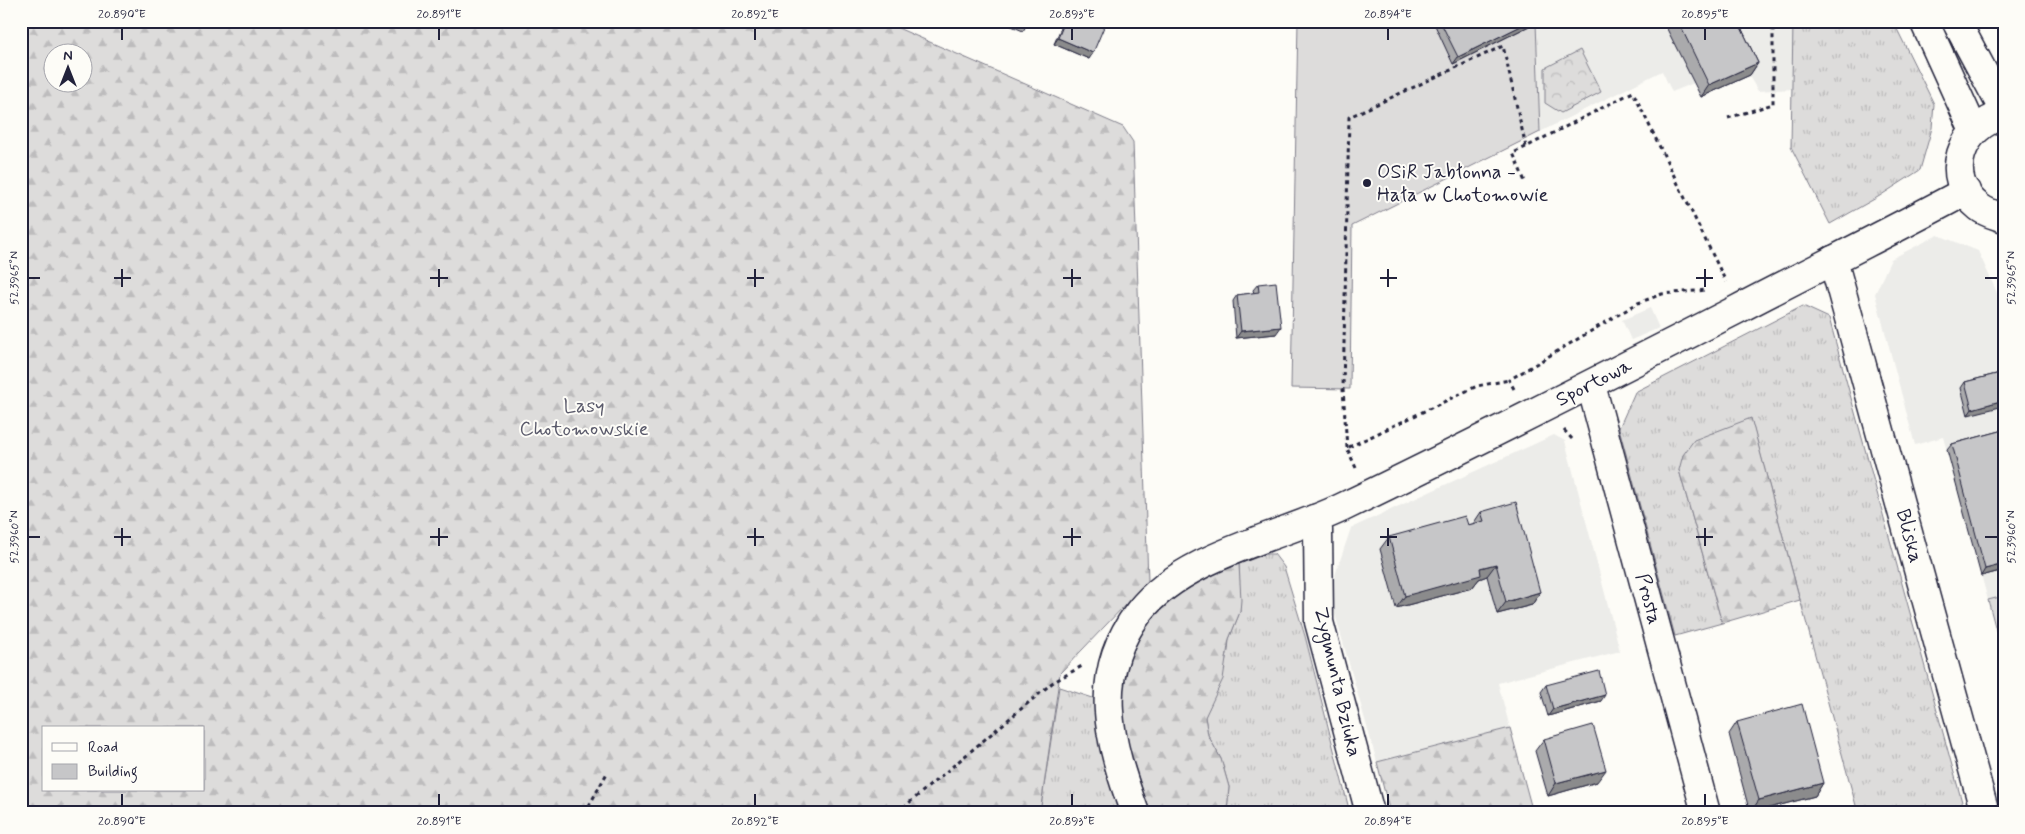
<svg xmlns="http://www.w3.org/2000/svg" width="2025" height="834" font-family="Mynerve,sans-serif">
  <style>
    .built { fill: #ecece9 }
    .grass { fill: url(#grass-tufts); stroke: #807f8b }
    .forest { fill: url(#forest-firs); stroke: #807f8b; fill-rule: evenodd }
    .park { fill: url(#park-crowns); stroke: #807f8b }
    .pitch { fill: #dddcdb; stroke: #807f8b }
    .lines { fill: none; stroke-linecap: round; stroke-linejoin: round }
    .street-casing { stroke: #22223b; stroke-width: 31 }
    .secondary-casing { stroke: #22223b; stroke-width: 31 }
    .path { stroke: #22223b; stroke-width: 3; stroke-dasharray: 4 4; stroke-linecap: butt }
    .street { stroke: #fdfcf7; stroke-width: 28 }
    .secondary { stroke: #fdfcf7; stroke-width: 28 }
    .wall { fill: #aaaaac; stroke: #22223b }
    .shaded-wall { fill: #8b8b8c; stroke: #22223b }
    .building { fill: #c6c6c8; stroke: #22223b }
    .ticks { fill: none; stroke: #22223b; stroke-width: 2 }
    .poi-dot { fill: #22223b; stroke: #fdfcf7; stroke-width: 2 }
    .labels { text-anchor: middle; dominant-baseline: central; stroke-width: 4; stroke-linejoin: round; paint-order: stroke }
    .poi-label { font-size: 20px; fill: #22223b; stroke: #fdfcf7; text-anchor: start }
    .street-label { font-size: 20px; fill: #22223b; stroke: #fdfcf7 }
    .park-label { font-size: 20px; fill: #5a5a6b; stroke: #fdfcf7 }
    .neatline { fill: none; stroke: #22223b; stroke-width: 2 }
    .ticks-label { font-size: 12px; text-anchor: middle; fill: #22223b }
  </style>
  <defs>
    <pattern id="grass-tufts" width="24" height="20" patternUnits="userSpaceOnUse" patternTransform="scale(1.25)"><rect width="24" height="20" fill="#dddcdb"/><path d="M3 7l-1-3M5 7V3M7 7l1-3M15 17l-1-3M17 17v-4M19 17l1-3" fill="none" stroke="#bdbcbd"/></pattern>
    <pattern id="forest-firs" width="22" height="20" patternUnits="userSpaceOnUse" patternTransform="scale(1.25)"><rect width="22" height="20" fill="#dddcdb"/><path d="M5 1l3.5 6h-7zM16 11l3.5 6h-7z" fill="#bdbcbd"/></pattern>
    <pattern id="park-crowns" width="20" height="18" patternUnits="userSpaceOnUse" patternTransform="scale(1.25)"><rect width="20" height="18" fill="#dddcdb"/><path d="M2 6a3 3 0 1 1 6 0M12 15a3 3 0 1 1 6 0" fill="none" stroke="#bdbcbd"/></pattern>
  </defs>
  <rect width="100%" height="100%" fill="#fdfcf7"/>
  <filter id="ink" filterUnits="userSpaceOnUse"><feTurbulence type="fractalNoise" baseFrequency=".02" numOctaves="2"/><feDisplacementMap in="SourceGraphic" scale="10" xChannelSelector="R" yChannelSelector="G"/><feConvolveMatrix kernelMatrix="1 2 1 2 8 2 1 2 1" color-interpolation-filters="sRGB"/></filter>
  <g filter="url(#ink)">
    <g class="built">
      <path d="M 1540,21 L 1793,21 L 1792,89 L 1758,91 L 1749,76 L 1701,97 L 1694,83 L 1672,92 L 1662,71 L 1540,132 L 1536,23 Z"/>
      <path d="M 1938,235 L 1978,251 L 2004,308 L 2004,596 L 1988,600 L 1943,437 L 1915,445 L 1875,294 L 1891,259 Z"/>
      <path d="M 1650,308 L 1659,328 L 1631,340 L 1622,320 Z"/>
      <path d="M 1554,435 L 1565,441 L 1620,651 L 1498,683 L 1510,728 L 1377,762 L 1329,593 L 1351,528 Z"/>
    </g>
    <g class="grass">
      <path d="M 1793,21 L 1893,21 L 1934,104 L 1932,128 L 1920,170 L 1878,197 L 1830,224 L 1791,147 Z"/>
      <path d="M 1803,306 L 1829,318 L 1965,813 L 1858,813 L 1751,419 L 1679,470 L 1722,623 L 1675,636 L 1619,428 L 1635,392 Z"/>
      <path d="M 1266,554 L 1274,554 L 1284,567 L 1305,636 L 1350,813 L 1227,813 L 1229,787 L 1221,759 L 1208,735 L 1205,717 L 1228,651 L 1229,639 L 1240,612 L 1239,564 Z"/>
      <path d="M 2004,596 L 2004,660 L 1988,600 Z"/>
      <path d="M 1059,687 L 1096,699 L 1123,813 L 1040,813 Z"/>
    </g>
    <g class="forest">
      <path d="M 21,21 L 882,21 L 1123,127 L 1133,142 L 1148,581 L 1060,673 L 1040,813 L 21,813 ZM 52,52 L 82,52 L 82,82 L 52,82 ZM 44,728 L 204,728 L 204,790 L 44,790 Z"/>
      <path d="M 1751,418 L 1800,600 L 1722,623 L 1679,470 L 1683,455 L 1694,440 Z"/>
      <path d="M 1239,564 L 1241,600 L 1240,612 L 1229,639 L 1223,679 L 1205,717 L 1208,735 L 1221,759 L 1229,787 L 1227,813 L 1150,813 L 1124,734 L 1121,701 L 1122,676 L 1131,648 L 1146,626 L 1182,586 Z"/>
      <path d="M 1510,728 L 1533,813 L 1390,813 L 1377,762 Z"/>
    </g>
    <path class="park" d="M 1580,50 L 1601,92 L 1561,113 L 1545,103 L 1545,68 Z"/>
    <path class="pitch" d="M 1298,21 L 1540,21 L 1536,23 L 1540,132 L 1352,226 L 1350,389 L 1291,388 Z"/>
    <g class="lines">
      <defs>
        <g id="street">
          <path d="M 1833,260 L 1985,813"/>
          <path d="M 1591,385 L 1706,813"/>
          <path d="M 1314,519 L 1318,530 L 1319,622 L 1370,813"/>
          <path d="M 1135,813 C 1109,742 1090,676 1139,612 C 1182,556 1280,537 1341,508 C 1474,444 1605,377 1736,310 C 1813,270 1890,232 1966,191"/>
        </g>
        <g id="secondary">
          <path d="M 1924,21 L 1974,131"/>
          <path d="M 1956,21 L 2004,111"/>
          <path d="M 2004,115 C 1961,125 1941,178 1979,207 C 1986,213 1995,215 2004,218"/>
        </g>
      </defs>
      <use href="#street" class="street-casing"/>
      <use href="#secondary" class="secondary-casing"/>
      <g class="path">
        <path d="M 1728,118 L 1773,104 L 1773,24 L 1775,21"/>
        <path d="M 1526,147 L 1513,153 L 1526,184"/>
        <path d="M 2000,247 L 2004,256"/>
        <path d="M 1514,389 L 1509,380 L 1638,303 L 1662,294 L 1707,290"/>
        <path d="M 1564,430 L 1573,440"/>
        <path d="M 1347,448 L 1343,389 L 1349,117 L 1503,46 L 1526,147 L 1633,92 L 1726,282"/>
        <path d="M 1356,468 L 1347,448 L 1477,386 L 1509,380"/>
        <path d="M 585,813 L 607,773"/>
        <path d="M 897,813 L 1052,683 L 1082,666"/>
      </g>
      <use href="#street" class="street"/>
      <use href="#secondary" class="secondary"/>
    </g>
    <g class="wall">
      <path d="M 1000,21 L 1029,21 L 1023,31 Z"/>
      <path d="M 1064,21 L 1103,21 L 1089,59 L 1054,44 Z"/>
      <path d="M 1433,21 L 1539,21 L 1453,64 Z"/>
      <path d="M 1663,21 L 1738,21 L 1758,63 L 1750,75 L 1701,97 Z"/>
      <path d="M 1258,284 L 1276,334 L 1236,338 L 1233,301 L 1237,295 L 1254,293 L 1253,290 Z"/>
      <path d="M 2004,372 L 1968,415 L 1961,388 L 1965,382 Z"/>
      <path d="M 2004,430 L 2004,570 L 1981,576 L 1947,450 L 1952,444 Z"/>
      <path d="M 1481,512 L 1540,592 L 1532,605 L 1497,614 L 1487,576 L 1479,579 L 1472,588 L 1396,608 L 1380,549 L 1389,537 L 1473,524 Z"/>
      <path d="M 1546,685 L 1601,701 L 1548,716 L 1541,692 Z"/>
      <path d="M 1737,722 L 1823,783 L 1815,796 L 1750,813 L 1729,734 Z"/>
      <path d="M 1544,739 L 1597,782 L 1548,796 L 1535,751 Z"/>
    </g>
    <g class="shaded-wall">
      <path d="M 1531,21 L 1539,21 L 1453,64 L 1458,57 Z"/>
      <path d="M 1058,38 L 1093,53 L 1089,59 L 1054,44 Z"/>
      <path d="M 1758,63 L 1750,75 L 1701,97 L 1709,85 Z"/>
      <path d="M 1281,327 L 1276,334 L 1236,338 L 1241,331 Z"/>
      <path d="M 2004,400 L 2004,406 L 1968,415 L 1972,409 Z"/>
      <path d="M 1496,564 L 1487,576 L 1479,579 L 1472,588 L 1396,608 L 1405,596 L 1480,568 Z"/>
      <path d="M 2004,564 L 2004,570 L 1981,576 L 1985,569 Z"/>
      <path d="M 1540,592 L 1532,605 L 1497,614 L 1506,602 Z"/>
      <path d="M 1605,695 L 1601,701 L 1548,716 L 1553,709 Z"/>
      <path d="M 1606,770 L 1597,782 L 1548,796 L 1556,783 Z"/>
      <path d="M 1823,783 L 1815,796 L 1750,813 L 1759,800 Z"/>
    </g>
    <g class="building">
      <path d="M 1020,21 L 1029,21 L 1027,25 Z"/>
      <path d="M 1065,21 L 1103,21 L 1106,22 L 1093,53 L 1058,38 Z"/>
      <path d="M 1440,21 L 1531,21 L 1458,57 Z"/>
      <path d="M 1678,21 L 1738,21 L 1758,63 L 1709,85 Z"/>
      <path d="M 1276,282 L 1281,327 L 1241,331 L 1237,295 L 1259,292 L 1258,284 Z"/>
      <path d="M 2004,372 L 2004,400 L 1972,409 L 1965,382 Z"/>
      <path d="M 2004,430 L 2004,564 L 1985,569 L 1952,444 Z"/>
      <path d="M 1516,502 L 1540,592 L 1506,602 L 1496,564 L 1480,568 L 1481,575 L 1405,596 L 1389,537 L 1465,516 L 1468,525 L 1484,521 L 1481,512 Z"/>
      <path d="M 1599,671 L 1605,695 L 1553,709 L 1546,685 Z"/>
      <path d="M 1802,704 L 1823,783 L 1759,800 L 1737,722 Z"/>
      <path d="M 1593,725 L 1606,770 L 1556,783 L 1544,739 Z"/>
    </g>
  </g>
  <path class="ticks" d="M 122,28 L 122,40M 439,28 L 439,40M 755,28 L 755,40M 1072,28 L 1072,40M 1388,28 L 1388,40M 1705,28 L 1705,40M 122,269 L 122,287M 439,269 L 439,287M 755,269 L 755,287M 1072,269 L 1072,287M 1388,269 L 1388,287M 1705,269 L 1705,287M 28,278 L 40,278M 114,278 L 131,278M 430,278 L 448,278M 747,278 L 764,278M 1063,278 L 1081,278M 1380,278 L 1397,278M 1696,278 L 1713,278M 1985,278 L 1998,278M 122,528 L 122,546M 439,528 L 439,546M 755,528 L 755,546M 1072,528 L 1072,546M 1388,528 L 1388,546M 1705,528 L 1705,546M 28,537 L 40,537M 114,537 L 131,537M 430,537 L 448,537M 747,537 L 764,537M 1063,537 L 1081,537M 1380,537 L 1397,537M 1696,537 L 1713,537M 1985,537 L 1998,537M 122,794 L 122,806M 439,794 L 439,806M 755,794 L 755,806M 1072,794 L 1072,806M 1388,794 L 1388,806M 1705,794 L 1705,806"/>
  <circle class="poi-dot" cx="1367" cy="183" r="5"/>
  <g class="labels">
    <g class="poi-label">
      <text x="1377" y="172">OSiR Jabłonna -<tspan x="1377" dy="23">Hała w Chotomowie</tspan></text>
    </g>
    <g class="street-label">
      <text transform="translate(1594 383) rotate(-27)">Sportowa</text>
      <text transform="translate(1909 536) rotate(75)">Bliska</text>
      <text transform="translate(1648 599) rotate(75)">Prosta</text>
      <text transform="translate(1337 682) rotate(77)">Zygmunta Bziuka</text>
    </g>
    <g class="park-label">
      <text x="584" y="406">Lasy<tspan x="584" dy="23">Chotomowskie</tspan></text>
    </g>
  </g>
  <rect width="2025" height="834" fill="none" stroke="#fdfcf7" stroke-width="55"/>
  <rect x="42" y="726" width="162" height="65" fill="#fdfcf7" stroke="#a5a5ac"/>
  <rect x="52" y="743" width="25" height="8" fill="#fdfcf7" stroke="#a5a5ac"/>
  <text x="88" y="752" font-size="15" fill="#22223b">Road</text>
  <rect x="52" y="764" width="25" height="15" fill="#c6c6c8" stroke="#a5a5ac"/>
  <text x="88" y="776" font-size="15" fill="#22223b">Building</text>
  <g transform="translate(68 68)"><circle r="24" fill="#fdfcf7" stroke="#a5a5ac"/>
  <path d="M0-4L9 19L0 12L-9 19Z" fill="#22223b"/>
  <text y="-8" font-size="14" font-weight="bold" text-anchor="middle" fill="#22223b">N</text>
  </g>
  <rect x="28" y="28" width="1970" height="778" class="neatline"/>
  <g class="ticks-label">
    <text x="122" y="18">20.890°E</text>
    <text x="439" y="18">20.891°E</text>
    <text x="755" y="18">20.892°E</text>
    <text x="1072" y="18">20.893°E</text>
    <text x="1388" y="18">20.894°E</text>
    <text x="1705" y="18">20.895°E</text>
    <text transform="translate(14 278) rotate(-90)" y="4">52.3965°N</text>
    <text transform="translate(2011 278) rotate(-90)" y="4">52.3965°N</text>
    <text transform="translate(14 537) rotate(-90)" y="4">52.3960°N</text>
    <text transform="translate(2011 537) rotate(-90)" y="4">52.3960°N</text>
    <text x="122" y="825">20.890°E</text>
    <text x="439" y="825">20.891°E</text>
    <text x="755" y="825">20.892°E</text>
    <text x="1072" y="825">20.893°E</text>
    <text x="1388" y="825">20.894°E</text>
    <text x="1705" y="825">20.895°E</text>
  </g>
</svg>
